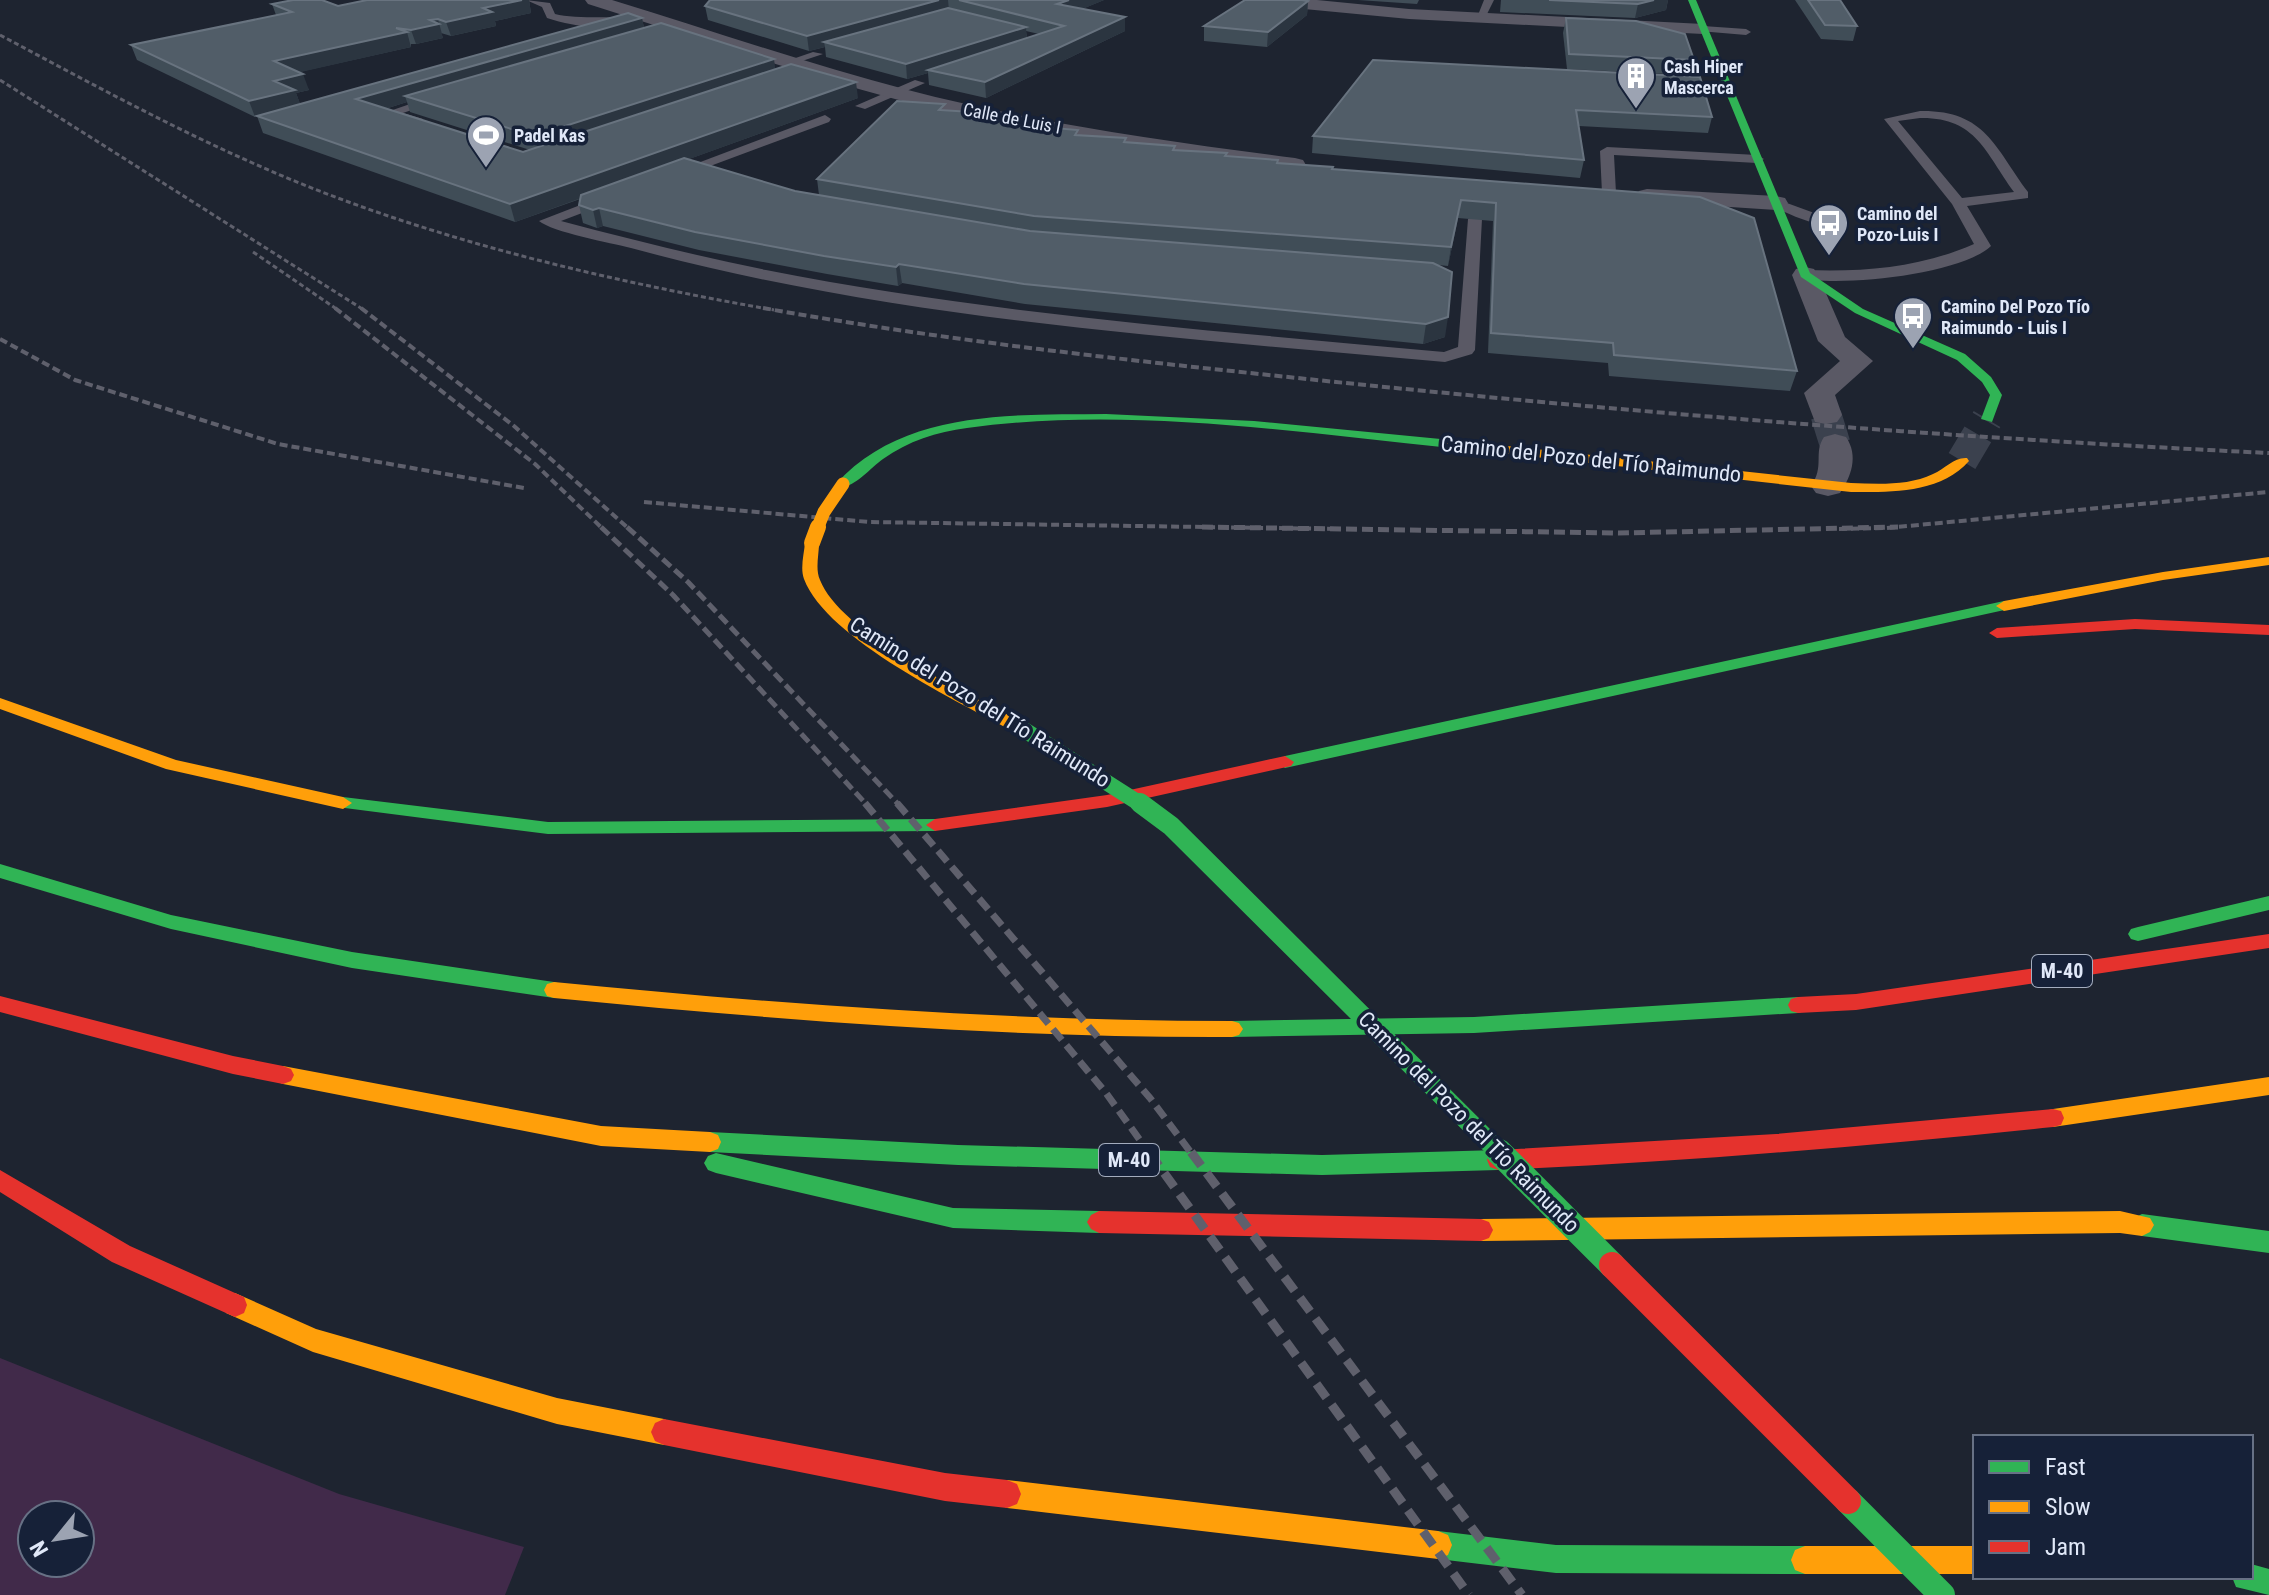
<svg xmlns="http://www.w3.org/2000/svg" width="2269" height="1595" font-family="'Roboto Condensed',sans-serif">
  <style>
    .green { fill: #412a4a; fill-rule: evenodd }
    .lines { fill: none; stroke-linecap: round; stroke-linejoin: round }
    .street-tunnel { stroke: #3b414e; stroke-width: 31; stroke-dasharray: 31 16; stroke-linecap: butt }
    .secondary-tunnel { stroke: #3b414e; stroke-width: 31; stroke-dasharray: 31 16; stroke-linecap: butt }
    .lane { fill: #5a5965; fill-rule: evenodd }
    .street { fill: #5a5965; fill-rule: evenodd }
    .fast { fill: #30b455; fill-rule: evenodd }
    .slow { fill: #ff9f0a; fill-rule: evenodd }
    .jam { fill: #e5322d; fill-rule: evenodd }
    .rail-far4 { stroke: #5f606c; stroke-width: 3; stroke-dasharray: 5 3; stroke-linecap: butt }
    .rail-far3 { stroke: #5f606c; stroke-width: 4; stroke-dasharray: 8 4; stroke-linecap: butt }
    .rail-far2 { stroke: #5f606c; stroke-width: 5; stroke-dasharray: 11 5; stroke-linecap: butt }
    .rail-far1 { stroke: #5f606c; stroke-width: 7; stroke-dasharray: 14 7; stroke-linecap: butt }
    .rail { stroke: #5f606c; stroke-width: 9; stroke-dasharray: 17 9; stroke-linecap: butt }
    .fast-bridge-far2 { stroke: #30b455; stroke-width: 16 }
    .fast-bridge-far1 { stroke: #30b455; stroke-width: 20 }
    .fast-bridge { stroke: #30b455; stroke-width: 26 }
    .slow-bridge-far1 { stroke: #ff9f0a; stroke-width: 13 }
    .slow-bridge { stroke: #ff9f0a; stroke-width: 16 }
    .jam-bridge { stroke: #e5322d; stroke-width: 26 }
    .wall { fill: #404d57; fill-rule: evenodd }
    .shaded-wall { fill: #2b3540 }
    .building { fill: #515d68; stroke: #68737f; stroke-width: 2 }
    .labels { text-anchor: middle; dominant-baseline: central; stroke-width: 7; stroke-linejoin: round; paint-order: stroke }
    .far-poi-label { font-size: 18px; font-weight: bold; fill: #e0e8f8; stroke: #162138; text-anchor: start }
    .far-street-label { font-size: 18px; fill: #e0e8f8; stroke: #162138 }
    .shield { fill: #162138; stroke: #a3acbe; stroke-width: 2 }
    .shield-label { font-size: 20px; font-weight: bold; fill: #e0e8f8 }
    .street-label { font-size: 22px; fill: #e0e8f8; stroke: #162138 }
  </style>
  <rect width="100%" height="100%" fill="#1e2430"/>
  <path class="green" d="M 0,1358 L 339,1494 L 524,1547 L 505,1595 L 0,1595 ZM 32,1515 L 80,1515 L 80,1563 L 32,1563 Z"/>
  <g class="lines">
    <path class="street-tunnel" d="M 1826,415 L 1835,444"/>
    <path class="secondary-tunnel" d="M 1962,461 L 1987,419"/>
    <g class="lane">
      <path d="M 526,0 L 550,3 L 555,14 C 576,20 626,15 633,19 C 610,33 572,26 547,18 L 542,7 Z"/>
      <path d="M 1484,0 L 1494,0 L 1484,20 L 1476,20 Z"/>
      <path d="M 1703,26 L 1746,29 L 1751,32 L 1746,35 L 1699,31 L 1699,27 Z"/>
      <path d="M 813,52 L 823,54 L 790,65 L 784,62 Z"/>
      <path d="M 915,80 L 925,83 L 865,109 L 855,106 Z"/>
      <path d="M 439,94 L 449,97 L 403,113 L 423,119 L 423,125 L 415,125 L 384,113 Z"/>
      <path d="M 1920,111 C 1985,110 1994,146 2028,192 L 2028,198 L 1967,206 L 1991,246 C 1960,275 1840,287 1799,278 L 1797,275 L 1805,270 C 1864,272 1919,268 1974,244 L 1952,204 L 1884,119 ZM 1920,118 C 1976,117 1985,152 2014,192 L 1962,198 L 1898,121 Z"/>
      <path d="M 825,115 L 831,119 L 829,122 L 678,178 L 666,175 Z"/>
      <path d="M 1607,147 L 1757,155 L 1764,159 L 1757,163 L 1614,155 L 1616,193 L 1609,197 L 1602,193 L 1600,151 Z"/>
      <path d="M 614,192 L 621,196 L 619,199 L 561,221 C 629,239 697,256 766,270 C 989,314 1218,331 1444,352 L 1458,347 L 1468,219 L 1475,215 L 1482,219 L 1475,350 L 1472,354 L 1445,362 C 1173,337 895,320 631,248 C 611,243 552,232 539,221 Z"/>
      <path d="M 1776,199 L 1817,214 L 1837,215 L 1844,219 C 1826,234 1790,214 1771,206 L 1771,200 Z"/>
    </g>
    <g class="street">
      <path d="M 585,0 L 612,0 C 710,30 808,64 908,90 C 1035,123 1165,141 1295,158 L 1303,160 L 1306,165 L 1303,170 L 1295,172 C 1161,154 1026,134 895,99 C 791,71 690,36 588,4 Z"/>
      <path d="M 1253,0 L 1317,0 L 1409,9 L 1703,24 L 1712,29 L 1703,34 L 1409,19 L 1262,5 Z"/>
      <path d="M 1647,189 L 1776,196 L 1785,198 L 1788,203 L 1785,208 L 1776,210 L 1639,201 L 1635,196 L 1639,191 Z"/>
      <path d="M 1805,267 L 1814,269 L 1818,275 L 1845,337 L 1873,361 L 1835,395 L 1842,415 L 1837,422 L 1826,424 L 1815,422 L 1804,393 L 1840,361 L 1818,341 L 1792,275 L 1796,269 Z"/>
      <path d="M 1835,434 L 1846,437 C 1859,456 1851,477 1840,493 L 1828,496 L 1816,493 L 1811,486 C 1825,466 1813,453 1824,437 Z"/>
    </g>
    <g class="fast">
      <path d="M 1688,0 L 1696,0 L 1810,273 L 1863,309 L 1965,354 L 1991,377 L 2002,395 L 1992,422 L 1981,419 L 1990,395 L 1982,382 L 1957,360 L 1855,313 L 1801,277 Z"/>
      <path d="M 1106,414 L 1254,421 L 1451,440 L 1458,444 L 1451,448 C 1292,432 1127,406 967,428 C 937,432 908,441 883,459 C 870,468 854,489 838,487 L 836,484 C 903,409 1015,415 1106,414 Z"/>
      <path d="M 2004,601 L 2009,603 L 2012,606 L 2009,609 L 1285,768 L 1276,762 L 1285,756 Z"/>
      <path d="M 343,797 L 548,822 L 935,819 L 944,825 L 935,831 L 548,834 L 337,807 L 334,803 L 337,799 Z"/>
      <path d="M 0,864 L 171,915 L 352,952 L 554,982 L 561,984 L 564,990 L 561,996 L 554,998 L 352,968 L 171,929 L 0,878 Z"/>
      <path d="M 2269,896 L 2269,910 L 2138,941 L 2131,939 L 2128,934 L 2131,929 L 2138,927 Z"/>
      <path d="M 1798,997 L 1805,999 L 1808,1005 L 1805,1011 L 1798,1013 L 1474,1033 L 1232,1037 L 1225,1035 L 1221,1029 L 1225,1023 L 1232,1021 L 1474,1017 Z"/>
      <path d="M 710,1132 L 958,1145 L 1322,1155 L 1498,1150 L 1506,1153 L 1509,1160 L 1506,1167 L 1498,1170 L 1322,1175 L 958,1165 L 710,1152 L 702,1149 L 699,1142 L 702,1135 Z"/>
      <path d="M 716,1153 L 953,1208 L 1099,1211 L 1107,1215 L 1111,1222 L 1107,1229 L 1099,1233 L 953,1228 L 716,1173 L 708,1170 L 704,1163 L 708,1156 Z"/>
      <path d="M 2142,1214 L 2269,1231 L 2269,1253 L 2142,1236 L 2134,1232 L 2130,1225 L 2134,1218 Z"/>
      <path d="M 1438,1531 L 1556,1545 L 1805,1546 L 1815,1550 L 1819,1560 L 1815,1570 L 1805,1574 L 1556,1573 L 1438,1559 L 1428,1555 L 1424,1545 L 1428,1535 Z"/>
      <path d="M 2251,1564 L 2269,1569 L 2269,1595 L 2236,1587 L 2232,1577 L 2251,1577 Z"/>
    </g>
    <g class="slow">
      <path d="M 1451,440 L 1851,483 C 1878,484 1908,486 1933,474 C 1945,469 1954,457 1967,458 L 1969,461 C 1940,494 1890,492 1851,492 L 1446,447 L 1446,441 Z"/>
      <path d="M 812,539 L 819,543 C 819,555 815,569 820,580 C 842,636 979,699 1032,727 L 1035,731 L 1032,735 L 1020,735 C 963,704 827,640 804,579 C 800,568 804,554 805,543 Z"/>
      <path d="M 2269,557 L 2269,565 L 2163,580 L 2004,611 L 1996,606 L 2004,601 L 2163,572 Z"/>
      <path d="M 0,698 L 176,760 L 343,797 L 352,803 L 343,809 L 166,769 L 0,709 Z"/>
      <path d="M 554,982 C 780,1004 1005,1021 1232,1021 L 1239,1023 L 1243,1029 L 1239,1035 L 1232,1037 C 1005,1038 780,1020 554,998 L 547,996 L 544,990 L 547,984 Z"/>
      <path d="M 283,1066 L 601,1126 L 710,1132 L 718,1135 L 721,1142 L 718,1149 L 710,1152 L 601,1146 L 283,1084 L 275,1081 L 272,1075 L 275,1069 Z"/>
      <path d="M 2269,1077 L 2269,1095 L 2053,1127 L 2045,1125 L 2042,1118 L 2045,1111 L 2053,1109 Z"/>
      <path d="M 2120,1211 L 2150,1218 L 2154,1225 L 2150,1232 L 2142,1236 L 2120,1233 L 1481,1241 L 1473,1238 L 1469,1230 L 1473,1222 L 1481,1219 Z"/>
      <path d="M 235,1293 L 316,1329 L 557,1398 L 664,1419 L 673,1423 L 677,1432 L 673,1441 L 664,1445 L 557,1424 L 313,1352 L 226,1313 L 223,1305 L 226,1297 Z"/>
      <path d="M 1007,1480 L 1438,1531 L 1448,1535 L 1452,1545 L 1448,1555 L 1438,1559 L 1007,1508 L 997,1504 L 993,1494 L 997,1484 Z"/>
      <path d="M 1805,1546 L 1975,1546 L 1975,1574 L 1805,1574 L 1795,1570 L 1791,1560 L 1795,1550 Z"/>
    </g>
    <g class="jam">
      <path d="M 2135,619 L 2269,625 L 2269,635 L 2135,629 L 1997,638 L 1989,633 L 1997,628 Z"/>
      <path d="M 1285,756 L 1294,762 L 1291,766 L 1107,807 L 935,831 L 926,825 L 935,819 L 1107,795 Z"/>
      <path d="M 2269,934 L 2269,948 L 1856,1010 L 1798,1013 L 1791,1011 L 1788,1005 L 1791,999 L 1798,997 L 1856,994 Z"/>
      <path d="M 0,996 L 233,1056 L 283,1066 L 291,1069 L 294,1075 L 291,1081 L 283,1084 L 233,1074 L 0,1012 Z"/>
      <path d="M 2053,1109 L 2061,1111 L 2064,1118 L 2061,1125 L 2053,1127 C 1868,1146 1684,1162 1498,1170 L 1490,1167 L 1487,1160 L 1490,1153 L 1498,1150 L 1776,1134 Z"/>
      <path d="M 0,1170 L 130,1246 L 244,1297 L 247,1305 L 244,1313 L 235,1317 L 226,1313 L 112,1262 L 0,1192 Z"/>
      <path d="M 1099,1211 L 1481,1219 L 1489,1222 L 1493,1230 L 1489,1238 L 1481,1241 L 1099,1233 L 1091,1229 L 1087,1222 L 1091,1215 Z"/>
      <path d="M 664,1419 L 945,1473 L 1007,1480 L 1017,1484 L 1021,1494 L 1017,1504 L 1007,1508 L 945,1501 L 664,1445 L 655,1441 L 651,1432 L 655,1423 Z"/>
    </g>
    <g class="rail-far4">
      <path d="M 0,35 C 105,91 211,149 322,192 C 467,248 621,283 774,310"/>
      <path d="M 0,80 L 364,310"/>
      <path d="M 253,252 L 338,310"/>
    </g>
    <g class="rail-far3">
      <path d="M 335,308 L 535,464 L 603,529"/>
      <path d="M 361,308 L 514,426 L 629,529"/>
      <path d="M 763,308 C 953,342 1144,362 1336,382 C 1647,414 1957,438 2269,453"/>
      <path d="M 0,339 L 75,380 L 278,444 L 524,488"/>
      <path d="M 644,502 L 869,522 L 1338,529"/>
      <path d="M 1839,529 L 1886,528 L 2269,492"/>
    </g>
    <g class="rail-far2">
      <path d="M 601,527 L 673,595 L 867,805"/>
      <path d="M 627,527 L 688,582 L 899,805"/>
      <path d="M 1202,527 L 1618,533 L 1898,527"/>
    </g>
    <g class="rail-far1">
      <path d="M 865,803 L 1106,1093 L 1150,1154"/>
      <path d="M 897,803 L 1150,1098 L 1192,1154"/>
    </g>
    <g class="rail">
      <path d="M 1149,1152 L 1469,1595"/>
      <path d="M 1191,1152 L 1522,1595"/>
    </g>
    <path class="fast-bridge-far2" d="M 1026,731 L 1142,805"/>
    <path class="fast-bridge-far1" d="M 1140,803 L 1171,826 L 1501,1154"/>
    <g class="fast-bridge">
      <path d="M 1499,1152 L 1612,1265"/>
      <path d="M 1848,1501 L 1942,1595"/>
    </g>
    <path class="slow-bridge-far1" d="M 817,529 L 824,512 L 843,484"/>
    <path class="slow-bridge" d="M 812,543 L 818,527"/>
    <path class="jam-bridge" d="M 1612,1265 L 1848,1501"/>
  </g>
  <g class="wall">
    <path d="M 367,0 L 529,0 L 531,13 L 495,21 L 496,26 L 451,36 L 441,33 L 443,38 L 416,44 L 411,44 L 411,47 L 299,72 L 309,90 L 296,93 L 300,104 L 642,18 L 644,28 L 775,69 L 858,98 L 689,159 L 795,191 L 819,195 L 817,179 L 945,110 L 988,119 L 1033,121 L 1033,127 L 1079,135 L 1126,138 L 1126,142 L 1175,150 L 1227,156 L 1278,160 L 1278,163 L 1333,169 L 1700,197 L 1797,371 L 1790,391 L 1609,376 L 1608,363 L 1488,353 L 1493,221 L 1458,218 L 1448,266 L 1438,265 L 1445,337 L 1423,344 L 1025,304 L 902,283 L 898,286 L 827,274 L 699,250 L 603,226 L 597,228 L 583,223 L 579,205 L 580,199 L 515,222 L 263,133 L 257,116 L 255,117 L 137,60 L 131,45 L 276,15 L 272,4 L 338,6 ZM 407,102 L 410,112 L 530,150 L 523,152 L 385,109 Z"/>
    <path d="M 710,0 L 1104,0 L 1082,9 L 1125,17 L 1125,31 L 986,98 L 929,85 L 928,73 L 907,79 L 826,57 L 825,47 L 809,51 L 708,20 L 705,6 ZM 1026,31 L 1039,34 L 1027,38 Z"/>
    <path d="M 1358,0 L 1419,0 L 1417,4 Z"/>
    <path d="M 1501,0 L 1668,0 L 1666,10 L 1635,18 L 1500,12 Z"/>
    <path d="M 1795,0 L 1840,0 L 1857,26 L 1853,41 L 1821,39 Z"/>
    <path d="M 1308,1 L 1307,15 L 1267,47 L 1204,41 L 1204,26 Z"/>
    <path d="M 1566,18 L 1694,60 L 1690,75 L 1567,69 L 1563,33 Z"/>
    <path d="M 1373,60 L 1712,117 L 1708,133 L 1579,126 L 1584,160 L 1580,178 L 1312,153 L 1313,136 Z"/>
  </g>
  <g class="shaded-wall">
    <path d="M 513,0 L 529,0 L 531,13 L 495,21 L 496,26 L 451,36 L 446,22 L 483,8 Z"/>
    <path d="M 939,0 L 948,0 L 949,11 L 824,42 L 825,47 L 809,51 L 807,36 Z"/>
    <path d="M 1069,0 L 1104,0 L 1058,19 L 1057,4 Z"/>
    <path d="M 1654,0 L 1668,0 L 1666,10 L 1635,18 L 1638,4 Z"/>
    <path d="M 1308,1 L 1307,15 L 1267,47 L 1268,32 Z"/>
    <path d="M 1125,17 L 1125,31 L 986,98 L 985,82 Z"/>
    <path d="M 642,18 L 645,33 L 405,96 L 407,102 L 362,116 L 356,99 Z"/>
    <path d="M 438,19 L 443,38 L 416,44 L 411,30 L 430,20 Z"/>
    <path d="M 1026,27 L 1027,42 L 928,70 L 928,73 L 907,79 L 906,64 Z"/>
    <path d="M 407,32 L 411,47 L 279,77 L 274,61 Z"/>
    <path d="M 774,59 L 776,74 L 539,153 L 534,136 Z"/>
    <path d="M 303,74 L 309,90 L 296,93 L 301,106 L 255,117 L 249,101 L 274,81 Z"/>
    <path d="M 856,82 L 858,98 L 515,222 L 510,204 Z"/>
    <path d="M 1461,200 L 1458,218 L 1448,266 L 1451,247 Z"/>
    <path d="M 599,208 L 603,226 L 597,228 L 593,210 Z"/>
    <path d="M 899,264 L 902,283 L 898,286 L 896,267 Z"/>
    <path d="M 1448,317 L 1445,337 L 1423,344 L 1426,324 Z"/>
  </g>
  <g class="building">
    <path d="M 293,0 L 322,0 L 338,6 L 367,0 L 522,0 L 483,8 L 492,12 L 446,22 L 438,19 L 430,20 L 439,24 L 411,30 L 396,28 L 407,32 L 274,61 L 303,74 L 274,81 L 295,90 L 249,101 L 131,45 L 292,12 L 272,4 Z"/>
    <path d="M 710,0 L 939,0 L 807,36 L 705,6 Z"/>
    <path d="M 959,0 L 1069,0 L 1057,4 L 1125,17 L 985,82 L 928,70 L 1064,26 Z"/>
    <path d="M 1245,0 L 1302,0 L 1308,1 L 1268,32 L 1204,26 Z"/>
    <path d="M 1549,0 L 1654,0 L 1638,4 Z"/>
    <path d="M 1808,0 L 1840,0 L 1857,26 L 1825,25 Z"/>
    <path d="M 948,8 L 1026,27 L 906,64 L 824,42 Z"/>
    <path d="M 628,13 L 642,18 L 356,99 L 523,152 L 791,64 L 856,82 L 510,204 L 257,116 Z"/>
    <path d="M 1566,18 L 1636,21 L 1685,34 L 1694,60 L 1569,54 Z"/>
    <path d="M 661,23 L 774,59 L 534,136 L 405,96 Z"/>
    <path d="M 1373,60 L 1700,77 L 1712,117 L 1576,110 L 1584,160 L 1313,136 Z"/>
    <path d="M 897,101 L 945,104 L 939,110 L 987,113 L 983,118 L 1033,121 L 1029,126 L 1078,130 L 1075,135 L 1126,138 L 1124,142 L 1175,146 L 1173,150 L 1227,153 L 1225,156 L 1278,160 L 1277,163 L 1333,167 L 1332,169 L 1700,197 L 1754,218 L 1797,371 L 1614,355 L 1613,343 L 1491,333 L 1496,203 L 1461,200 L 1451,247 L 1034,216 L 817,179 Z"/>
    <path d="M 684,158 L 795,191 L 1030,231 L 1433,263 L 1452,272 L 1448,317 L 1426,324 L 1024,284 L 899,264 L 896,267 L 824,256 L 695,232 L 599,208 L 593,210 L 579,205 L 581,195 Z"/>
  </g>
  <defs>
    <symbol id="building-pin" viewBox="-11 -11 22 30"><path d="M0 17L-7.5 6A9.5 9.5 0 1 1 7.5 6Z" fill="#9ca3b2" stroke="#162138"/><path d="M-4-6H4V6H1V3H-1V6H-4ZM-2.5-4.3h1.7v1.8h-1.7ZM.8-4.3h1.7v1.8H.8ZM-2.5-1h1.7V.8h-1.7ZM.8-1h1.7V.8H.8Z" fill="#fff"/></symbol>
    <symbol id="stadium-pin" viewBox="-11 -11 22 30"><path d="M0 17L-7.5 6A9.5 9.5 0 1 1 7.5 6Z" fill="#9ca3b2" stroke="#162138"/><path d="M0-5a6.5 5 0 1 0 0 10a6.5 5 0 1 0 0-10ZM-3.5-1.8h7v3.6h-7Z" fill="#fff"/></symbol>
    <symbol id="bus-pin" viewBox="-11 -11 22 30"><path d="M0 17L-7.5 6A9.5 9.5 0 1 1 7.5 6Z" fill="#9ca3b2" stroke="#162138"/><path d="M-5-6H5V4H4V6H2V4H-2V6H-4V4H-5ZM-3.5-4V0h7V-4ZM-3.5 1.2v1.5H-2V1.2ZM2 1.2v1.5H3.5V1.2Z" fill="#fff"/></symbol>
  </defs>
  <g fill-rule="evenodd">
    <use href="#building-pin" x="1614" y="54" width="44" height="60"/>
    <use href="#stadium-pin" x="464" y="113" width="44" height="60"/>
    <use href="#bus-pin" x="1807" y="201" width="44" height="60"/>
    <use href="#bus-pin" x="1891" y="294" width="44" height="60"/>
  </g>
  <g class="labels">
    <g class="far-poi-label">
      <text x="1664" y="66">Cash Hiper<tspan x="1664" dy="21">Mascerca</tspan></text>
      <text x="514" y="135">Padel Kas</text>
      <text x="1857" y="213">Camino del<tspan x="1857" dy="21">Pozo-Luis I</tspan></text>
      <text x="1941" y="306">Camino Del Pozo Tío<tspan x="1941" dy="21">Raimundo - Luis I</tspan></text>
    </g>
    <g class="far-street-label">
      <text transform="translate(1012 118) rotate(11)">Calle de Luis I</text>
    </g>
    <g class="shield">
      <rect x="2032" y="955" width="60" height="32" rx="6"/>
      <rect x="1099" y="1144" width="60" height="32" rx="6"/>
    </g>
    <g class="shield-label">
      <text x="2062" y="971">M-40</text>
      <text x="1129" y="1160">M-40</text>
    </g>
    <g class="street-label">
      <text transform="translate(1591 459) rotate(6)">Camino del Pozo del Tío Raimundo</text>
      <text transform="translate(980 702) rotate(32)">Camino del Pozo del Tío Raimundo</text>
      <text transform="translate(1469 1122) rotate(45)">Camino del Pozo del Tío Raimundo</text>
    </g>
  </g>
  <rect x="1973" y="1435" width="280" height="144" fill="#162138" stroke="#677185" stroke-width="2"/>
  <rect x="1989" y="1461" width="40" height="12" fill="#30b455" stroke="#677185" stroke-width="2"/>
  <text x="2045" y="1475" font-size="24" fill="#e0e8f8">Fast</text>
  <rect x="1989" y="1501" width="40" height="12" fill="#ff9f0a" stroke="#677185" stroke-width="2"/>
  <text x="2045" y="1515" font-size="24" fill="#e0e8f8">Slow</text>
  <rect x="1989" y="1541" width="40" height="12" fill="#e5322d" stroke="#677185" stroke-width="2"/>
  <text x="2045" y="1555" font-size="24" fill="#e0e8f8">Jam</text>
  <g transform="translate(56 1539) rotate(240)"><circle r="38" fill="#162138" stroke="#677185" stroke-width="2"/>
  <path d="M0-6L14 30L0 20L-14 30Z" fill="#9ca3b2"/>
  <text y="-12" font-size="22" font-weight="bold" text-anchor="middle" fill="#e0e8f8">N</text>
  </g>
</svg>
